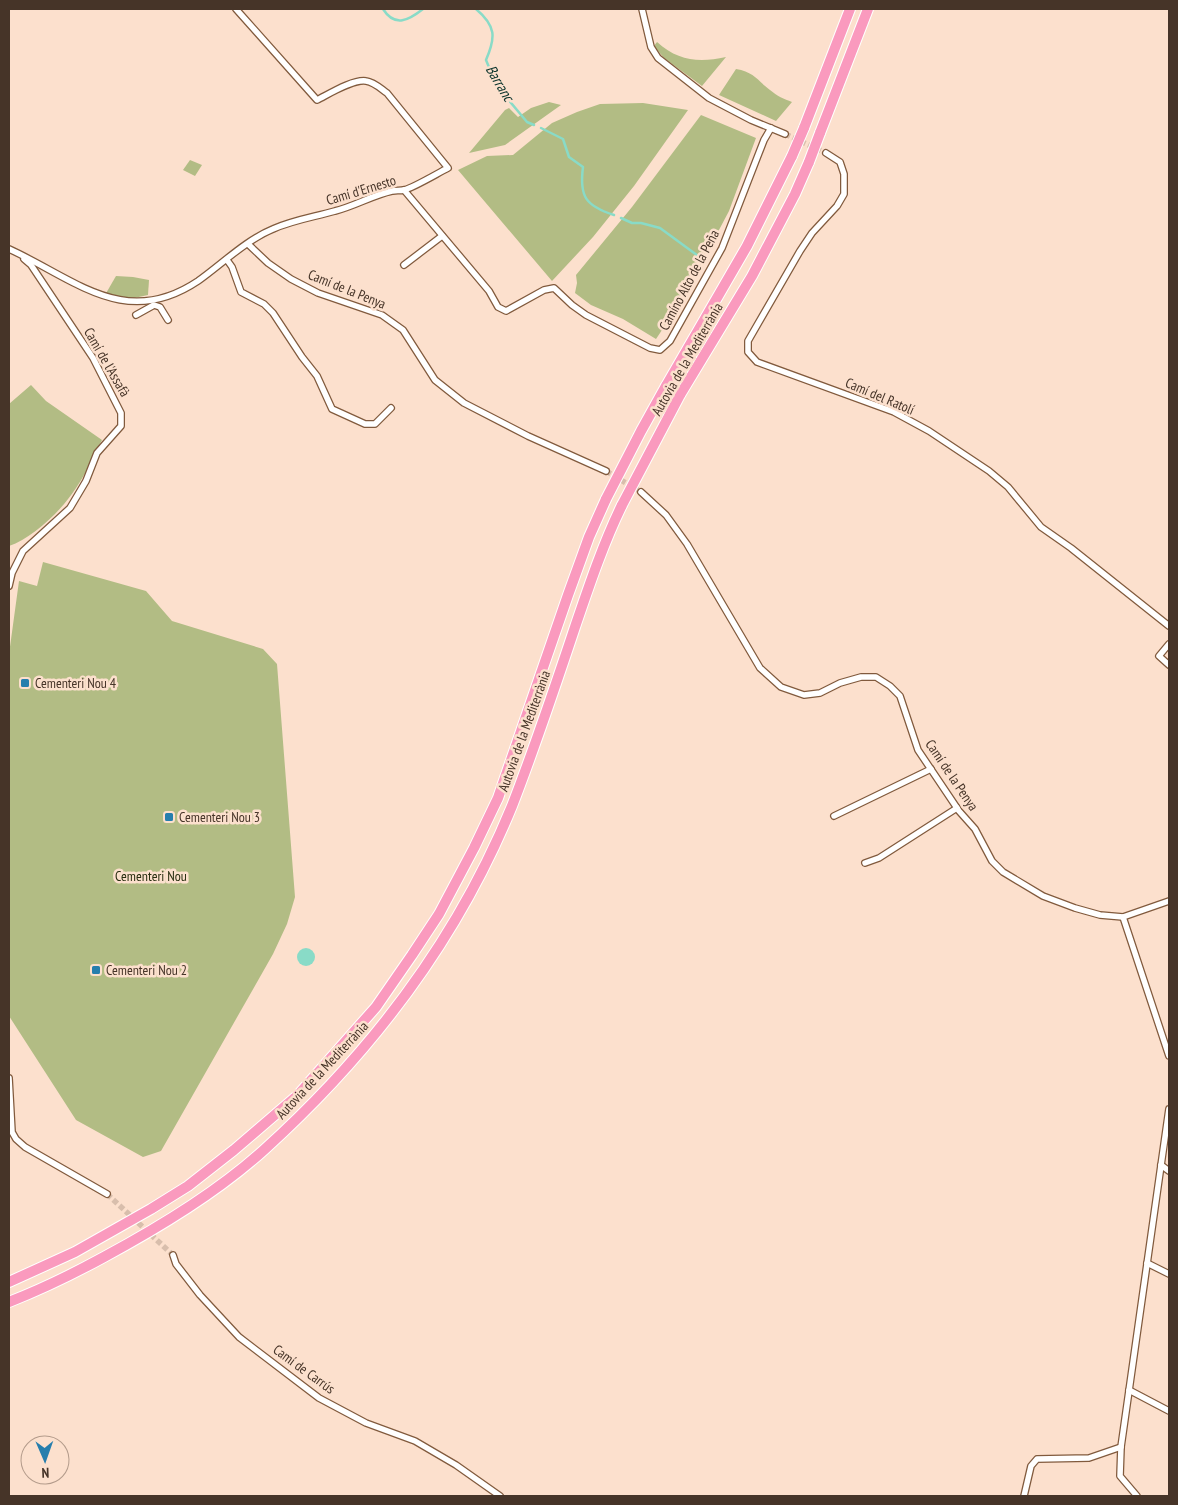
<svg xmlns="http://www.w3.org/2000/svg" width="1178" height="1505" font-family="'PT Sans Narrow',sans-serif">
  <style>
    .green { fill: #b2bc84 }
    .water { fill: #89dbc7 }
    .lines { fill: none; stroke-linecap: round; stroke-linejoin: round }
    .stream { stroke: #89dbc7; stroke-width: 2.5 }
    .street-tunnel { stroke: #d8beac; stroke-width: 5.5; stroke-dasharray: 5.5 3; stroke-linecap: butt }
    .street-casing { stroke: #815a3d; stroke-width: 8 }
    .highway-casing { stroke: #fff; stroke-width: 12 }
    .street { stroke: #fff; stroke-width: 5.5 }
    .highway { stroke: #fa9abe; stroke-width: 10 }
    .highway-bridge-casing { stroke: #fff; stroke-width: 12; stroke-linecap: butt }
    .highway-bridge { stroke: #fa9abe; stroke-width: 10 }
    .poi-dot { fill: #267ead; stroke: #fce0cd; stroke-width: 2 }
    .labels { text-anchor: middle; dominant-baseline: central; stroke-width: 5; stroke-linejoin: round; paint-order: stroke }
    .street-label { font-size: 14px; fill: #463428; stroke: #fce0cd }
    .poi-label { font-size: 14px; fill: #463428; stroke: #fce0cd; text-anchor: start }
    .park-label { font-size: 14px; fill: #282d10; stroke: #fce0cd }
    .water-label { font-size: 15px; font-style: italic; fill: #09322a; stroke: #fce0cd }
  </style>
  <rect width="100%" height="100%" fill="#fce0cd"/>
  <g class="green">
    <path d="M 657,42 C 678,61 699,63 726,57 L 702,86 L 664,58 L 654,46 Z"/>
    <path d="M 736,69 C 754,72 757,80 770,90 C 777,96 784,99 792,102 L 776,121 L 719,95 Z"/>
    <path d="M 549,102 L 561,105 L 505,145 L 469,153 L 505,110 L 509,108 L 518,117 L 531,108 Z"/>
    <path d="M 643,103 L 688,110 L 634,186 L 593,237 L 552,281 L 458,170 L 487,156 L 513,155 L 552,123 L 577,112 L 600,104 Z"/>
    <path d="M 701,115 L 756,138 L 729,211 L 682,300 L 656,339 L 623,319 L 591,305 L 575,293 L 577,283 L 576,275 L 632,207 Z"/>
    <path d="M 190,160 L 202,165 L 195,176 L 183,170 Z"/>
    <path d="M 116,276 L 133,277 L 149,280 L 148,295 L 134,298 L 105,295 Z"/>
    <path d="M 31,385 L 46,401 L 102,440 C 93,456 86,474 76,488 C 62,510 33,538 9,546 L 9,404 Z"/>
    <path d="M 43,562 L 146,591 L 172,621 L 263,649 L 277,664 L 295,897 L 287,924 L 273,954 L 161,1151 L 143,1157 L 76,1120 L 9,1016 L 9,654 L 19,581 L 37,586 Z"/>
  </g>
  <circle class="water" cx="306" cy="957" r="9"/>
  <g class="lines">
    <g class="stream">
      <path d="M 383,9 C 395,28 409,20 423,9"/>
      <path d="M 476,9 C 496,26 496,37 486,60 L 491,72 L 500,78 L 502,92 L 527,122 L 534,125"/>
      <path d="M 541,128 L 563,139 L 569,157 L 583,167 C 579,197 586,206 614,215"/>
      <path d="M 621,218 L 632,223 L 641,223 L 660,228 L 705,261"/>
    </g>
    <g class="street-tunnel">
      <path d="M 785,134 L 826,153"/>
      <path d="M 606,471 L 641,492"/>
      <path d="M 107,1194 L 173,1255"/>
    </g>
    <defs>
      <g id="street">
        <path d="M 642,9 L 651,47 L 658,58 L 709,98 L 751,120 L 785,134"/>
        <path d="M 826,153 L 840,162 L 844,174 L 844,194 L 837,206 L 812,233 L 800,251 L 748,341 L 748,352 L 757,362 L 894,412 L 929,431 L 989,471 L 1008,487 L 1041,527 L 1071,548 L 1169,626"/>
        <path d="M 404,190 L 489,291 L 498,307 L 506,311 L 544,290 L 554,288 L 572,305 L 586,315 L 650,348 L 660,350 L 670,341 L 722,248 L 764,140 L 771,128"/>
        <path d="M 248,244 L 268,263 L 291,279 L 318,293 L 382,315 L 403,330 L 435,380 L 464,403 L 528,436 L 606,471"/>
        <path d="M 9,249 C 75,279 125,330 198,281 C 222,264 246,240 273,229 C 293,220 314,217 335,211 C 355,206 373,195 392,191 C 396,190 400,191 404,190 C 413,188 438,173 448,168 L 387,93 C 380,88 374,82 366,81 C 353,79 329,94 317,100 L 236,9"/>
        <path d="M 227,260 L 232,267 L 241,292 L 264,304 L 273,313 L 302,357 L 317,376 L 332,409 L 365,424 L 375,424 L 391,408"/>
        <path d="M 404,265 L 442,236"/>
        <path d="M 136,315 L 154,305 L 160,307 L 168,320"/>
        <path d="M 641,492 L 666,515 L 687,544 L 760,668 L 781,687 L 804,695 L 820,693 L 840,683 L 861,677 L 876,677 L 890,686 L 900,696 L 918,750 L 959,811 L 975,829 L 992,861 L 1003,872 L 1043,896 L 1075,908 L 1100,915 L 1123,917 L 1169,901"/>
        <path d="M 9,586 L 12,573 L 23,551 L 70,508 L 86,481 L 97,453 L 121,426 L 121,413 L 93,358 L 31,265 L 24,259"/>
        <path d="M 1169,644 L 1159,656 L 1169,665"/>
        <path d="M 834,816 L 931,769"/>
        <path d="M 865,863 L 879,858 L 957,808"/>
        <path d="M 1123,917 L 1169,1056"/>
        <path d="M 9,1078 L 12,1132 L 16,1139 L 25,1147 L 107,1194"/>
        <path d="M 1161,1165 L 1169,1171"/>
        <path d="M 173,1255 L 176,1264 L 200,1295 L 239,1337 L 319,1398 L 366,1423 L 415,1441 L 456,1465 L 500,1496"/>
        <path d="M 1147,1263 L 1169,1274"/>
        <path d="M 1129,1390 L 1169,1411"/>
        <path d="M 1024,1496 L 1031,1466 L 1037,1459 L 1089,1458 L 1121,1447"/>
        <path d="M 1137,1496 L 1120,1476 L 1121,1447 L 1169,1109"/>
      </g>
      <g id="highway">
        <path d="M 804,128 L 850,9"/>
        <path d="M 820,133 L 868,9"/>
        <path d="M 666,386 L 747,246 L 792,156"/>
        <path d="M 680,395 L 752,276 L 795,194 L 809,162"/>
        <path d="M 9,1282 L 75,1252 L 151,1209 L 188,1186 L 234,1150 L 298,1095 L 376,1007 L 412,955 L 439,914 L 474,848 L 498,798 L 568,595 L 589,537 L 606,499"/>
        <path d="M 9,1302 C 42,1289 73,1274 104,1257 C 160,1227 218,1192 265,1149 C 371,1053 458,938 512,806 C 535,747 555,687 575,627 C 589,586 603,544 622,505"/>
      </g>
    </defs>
    <use href="#street" class="street-casing"/>
    <use href="#highway" class="highway-casing"/>
    <use href="#street" class="street"/>
    <use href="#highway" class="highway"/>
    <defs>
      <g id="highway-bridge">
        <path d="M 792,156 L 804,128"/>
        <path d="M 809,162 L 820,133"/>
        <path d="M 606,499 L 641,431 L 666,386"/>
        <path d="M 622,505 L 680,395"/>
      </g>
    </defs>
    <use href="#highway-bridge" class="highway-bridge-casing"/>
    <use href="#highway-bridge" class="highway-bridge"/>
  </g>
  <g class="poi-dot">
    <rect x="20" y="678" width="10" height="10" rx="2.5"/>
    <rect x="164" y="812" width="10" height="10" rx="2.5"/>
    <rect x="91" y="965" width="10" height="10" rx="2.5"/>
  </g>
  <g class="labels">
    <g class="street-label">
      <text transform="translate(361 190) rotate(-17)">Camí d'Ernesto</text>
      <text transform="translate(689 280) rotate(-62)">Camíno Alto de la Peña</text>
      <text transform="translate(347 289) rotate(22)">Camí de la Penya</text>
      <text transform="translate(687 359) rotate(-60)">Autovia de la Mediterrània</text>
      <text transform="translate(107 362) rotate(60)">Camí de l'Assafà</text>
      <text transform="translate(880 396) rotate(23)">Camí del Ratolí</text>
      <text transform="translate(524 731) rotate(-70)">Autovia de la Mediterrània</text>
      <text transform="translate(952 775) rotate(56)">Camí de la Penya</text>
      <text transform="translate(322 1070) rotate(-47)">Autovia de la Mediterrània</text>
      <text transform="translate(304 1369) rotate(36)">Camí de Carrús</text>
    </g>
    <g class="poi-label">
      <text x="35" y="683">Cementeri Nou 4</text>
      <text x="179" y="817">Cementeri Nou 3</text>
      <text x="106" y="970">Cementeri Nou 2</text>
    </g>
    <g class="park-label">
      <text x="151" y="876">Cementeri Nou</text>
    </g>
    <g class="water-label">
      <text transform="translate(500 83) rotate(59)">Barranc</text>
    </g>
  </g>
  <rect width="1178" height="1505" fill="none" stroke="#463428" stroke-width="20"/>
  <g transform="translate(45 1460) rotate(178)"><circle r="24" fill="#fce0cd" stroke="#b39b8b"/>
  <path d="M0-4L9 19L0 12L-9 19Z" fill="#267ead"/>
  <text y="-8" font-size="14" font-weight="bold" text-anchor="middle" fill="#463428">N</text>
  </g>
</svg>
